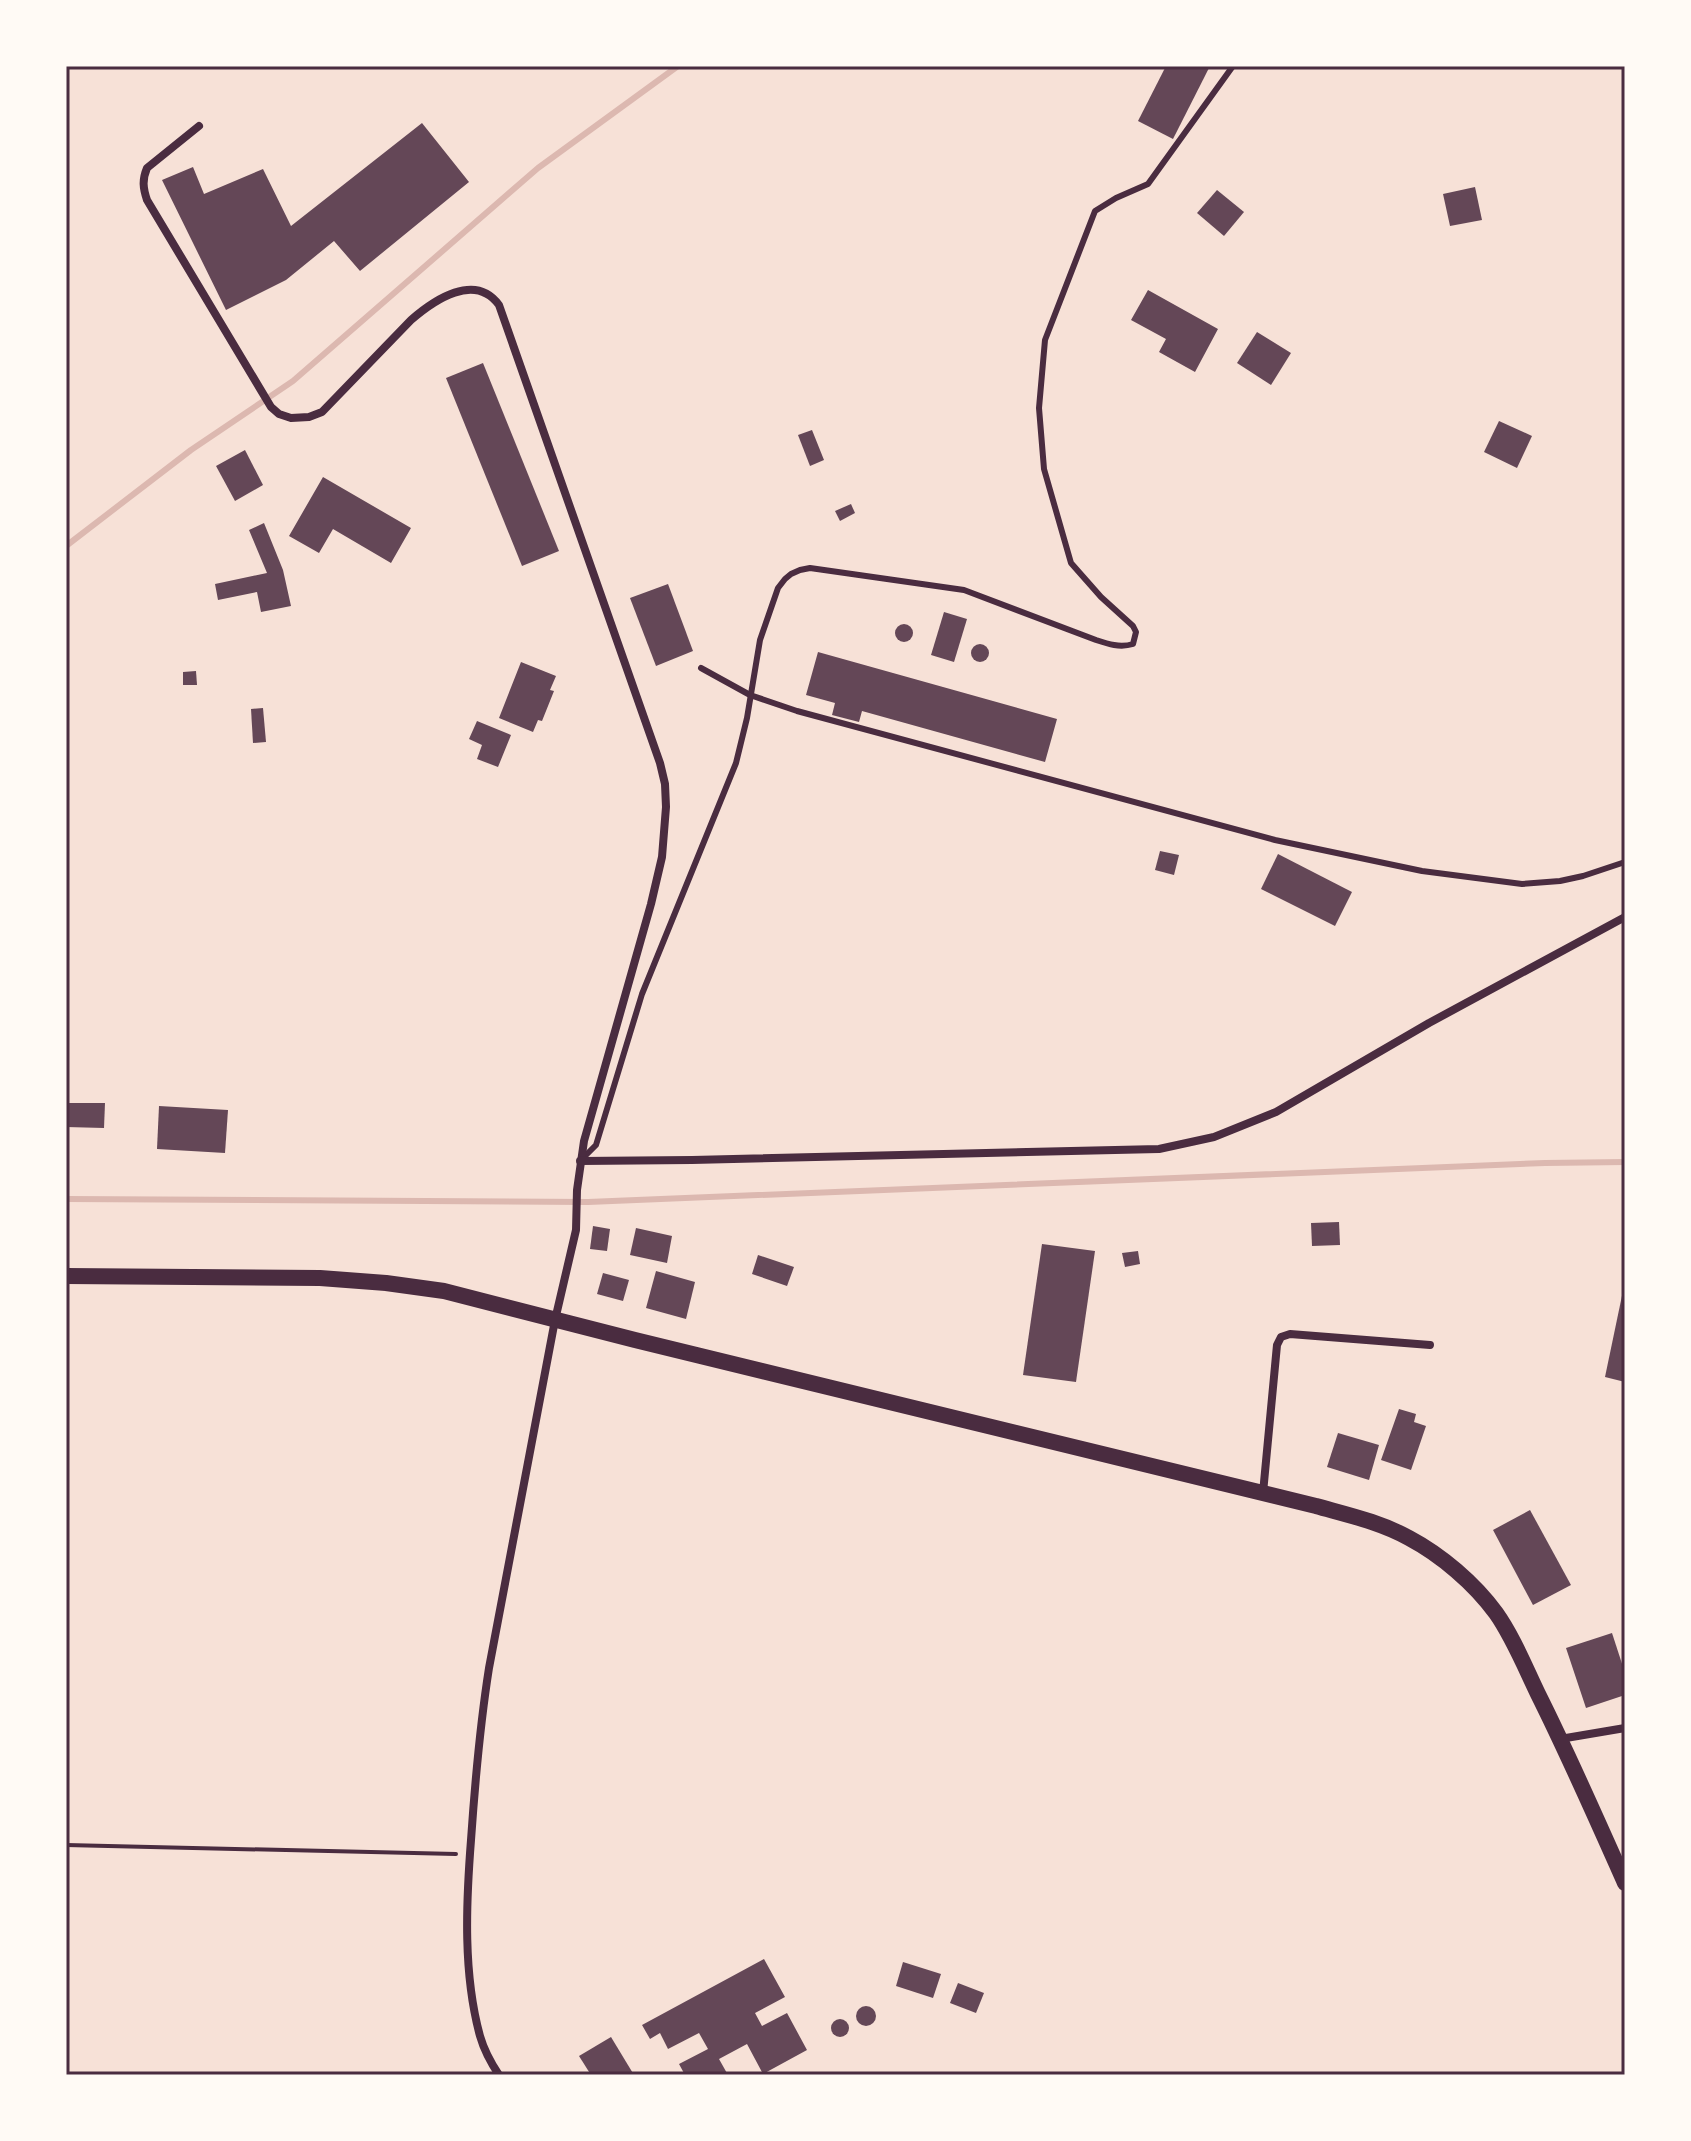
<svg xmlns="http://www.w3.org/2000/svg" width="1691" height="2141" font-family="Raleway,sans-serif">
  <style>
    .lines { fill: none; stroke-linecap: round; stroke-linejoin: round }
    .stream { stroke: #dcb8b0; stroke-width: 6 }
    .building { fill: #644757 }
    .path { stroke: #4a2c40; stroke-width: 4 }
    .service { stroke: #4a2c40; stroke-width: 6 }
    .minor { stroke: #4a2c40; stroke-width: 8 }
    .secondary { stroke: #4a2c40; stroke-width: 16 }
    .neatline { fill: none; stroke: #4a2c40; stroke-width: 3 }
  </style>
  <rect width="100%" height="100%" fill="#f7e1d7"/>
  <g class="lines">
    <g class="stream">
      <path d="M 66,546 L 191,450 L 293,381 L 538,168 L 678,66"/>
      <path d="M 66,1199 L 588,1202 L 1545,1163 L 1625,1162"/>
    </g>
  </g>
  <g class="building">
    <path d="M 1166,66 L 1210,66 L 1173,139 L 1138,121 Z"/>
    <path d="M 422,123 L 469,182 L 360,271 L 334,241 L 286,280 L 226,310 L 162,180 L 193,167 L 204,194 L 263,169 L 291,226 Z"/>
    <path d="M 1475,187 L 1482,220 L 1450,226 L 1443,194 Z"/>
    <path d="M 1217,190 L 1244,212 L 1224,236 L 1197,213 Z"/>
    <path d="M 1148,290 L 1218,329 L 1195,372 L 1159,352 L 1166,339 L 1131,320 Z"/>
    <path d="M 1257,332 L 1291,353 L 1271,385 L 1237,363 Z"/>
    <path d="M 483,363 L 559,551 L 522,566 L 446,378 Z"/>
    <path d="M 1499,421 L 1532,436 L 1517,468 L 1484,452 Z"/>
    <path d="M 812,430 L 824,460 L 810,466 L 798,435 Z"/>
    <path d="M 245,450 L 263,485 L 235,501 L 216,466 Z"/>
    <path d="M 323,477 L 411,528 L 391,563 L 333,529 L 319,553 L 289,536 Z"/>
    <path d="M 851,504 L 855,513 L 840,521 L 835,511 Z"/>
    <path d="M 264,523 L 283,570 L 291,606 L 261,612 L 257,592 L 218,600 L 215,584 L 267,573 L 249,530 Z"/>
    <path d="M 668,584 L 693,651 L 656,666 L 630,598 Z"/>
    <path d="M 944,612 L 967,619 L 954,662 L 931,655 Z"/>
    <circle cx="904" cy="633" r="9"/>
    <circle cx="980" cy="653" r="9"/>
    <path d="M 818,652 L 1057,719 L 1045,762 L 862,711 L 859,722 L 832,715 L 835,703 L 806,695 Z"/>
    <path d="M 521,662 L 556,676 L 550,690 L 554,691 L 542,721 L 538,720 L 533,732 L 499,718 Z"/>
    <path d="M 196,671 L 197,685 L 183,685 L 183,672 Z"/>
    <path d="M 263,708 L 266,742 L 253,743 L 251,709 Z"/>
    <path d="M 477,721 L 511,735 L 498,767 L 477,759 L 482,745 L 469,739 Z"/>
    <path d="M 1160,851 L 1179,855 L 1174,875 L 1155,870 Z"/>
    <path d="M 1278,854 L 1352,892 L 1335,926 L 1261,889 Z"/>
    <path d="M 66,1103 L 105,1103 L 104,1128 L 66,1127 Z"/>
    <path d="M 159,1106 L 228,1110 L 225,1153 L 157,1149 Z"/>
    <path d="M 1339,1222 L 1340,1245 L 1312,1246 L 1311,1223 Z"/>
    <path d="M 593,1226 L 610,1229 L 607,1251 L 590,1249 Z"/>
    <path d="M 636,1228 L 672,1236 L 667,1263 L 630,1255 Z"/>
    <path d="M 1042,1244 L 1095,1251 L 1076,1382 L 1023,1375 Z"/>
    <path d="M 1138,1251 L 1140,1264 L 1125,1267 L 1122,1253 Z"/>
    <path d="M 758,1255 L 794,1267 L 787,1286 L 752,1274 Z"/>
    <path d="M 656,1271 L 695,1282 L 686,1319 L 646,1308 Z"/>
    <path d="M 603,1273 L 629,1280 L 623,1301 L 597,1294 Z"/>
    <path d="M 1624,1286 L 1625,1286 L 1625,1382 L 1605,1377 Z"/>
    <path d="M 1399,1409 L 1416,1414 L 1414,1422 L 1426,1426 L 1411,1470 L 1381,1460 Z"/>
    <path d="M 1338,1433 L 1379,1445 L 1369,1480 L 1327,1467 Z"/>
    <path d="M 1530,1510 L 1571,1585 L 1533,1605 L 1493,1530 Z"/>
    <path d="M 1612,1633 L 1625,1673 L 1625,1695 L 1586,1708 L 1566,1648 Z"/>
    <path d="M 764,1959 L 785,1997 L 755,2013 L 762,2026 L 787,2013 L 807,2050 L 763,2074 L 747,2044 L 719,2059 L 728,2075 L 685,2075 L 679,2064 L 708,2049 L 699,2033 L 668,2049 L 660,2033 L 650,2039 L 642,2025 Z"/>
    <path d="M 903,1962 L 941,1974 L 933,1998 L 896,1986 Z"/>
    <path d="M 958,1983 L 984,1993 L 976,2013 L 950,2003 Z"/>
    <circle cx="866" cy="2016" r="10"/>
    <circle cx="840" cy="2028" r="9"/>
    <path d="M 611,2037 L 634,2075 L 591,2075 L 579,2056 Z"/>
  </g>
  <g class="lines">
    <path class="path" d="M 66,1845 L 456,1854"/>
    <g class="service">
      <path d="M 701,668 L 750,695 L 797,711 L 1275,840 L 1422,871 L 1522,884 L 1560,881 L 1583,876 L 1625,862"/>
      <path d="M 582,1159 L 596,1145 L 642,994 L 736,763 L 747,718 L 760,640 L 778,588 L 785,579 L 791,574 L 800,570 L 810,568 L 964,590 L 1096,640 C 1108,644 1120,648 1133,644 L 1136,632 L 1133,626 L 1101,597 L 1071,563 L 1044,469 L 1039,408 L 1045,340 L 1095,211 L 1116,198 L 1148,184 L 1233,66"/>
    </g>
    <g class="minor">
      <path d="M 199,126 L 147,168 C 142,180 143,188 147,200 L 271,407 L 279,414 L 291,418 L 309,417 L 322,412 L 411,320 C 434,300 475,272 499,305 L 660,763 L 665,784 L 666,807 L 662,857 L 651,904 L 584,1141 L 577,1190 L 576,1230 L 555,1320 L 489,1668 C 480,1725 475,1782 471,1840 C 466,1904 463,1974 480,2036 C 484,2050 491,2063 499,2075"/>
      <path d="M 580,1161 L 692,1160 L 1159,1149 L 1214,1137 L 1276,1112 L 1429,1023 L 1625,917"/>
      <path d="M 1263,1493 L 1277,1345 L 1281,1337 L 1290,1334 L 1430,1345"/>
      <path d="M 1560,1739 L 1625,1728"/>
    </g>
    <path class="secondary" d="M 66,1276 L 320,1278 L 386,1283 L 444,1291 L 635,1340 L 1316,1506 C 1348,1515 1380,1522 1409,1538 C 1441,1555 1474,1583 1496,1613 C 1513,1637 1525,1667 1538,1694 C 1569,1756 1597,1820 1625,1883"/>
  </g>
  <rect width="1691" height="2141" fill="none" stroke="#fffaf5" stroke-width="136"/>
  <rect x="68" y="68" width="1555" height="2005" class="neatline"/>
</svg>
